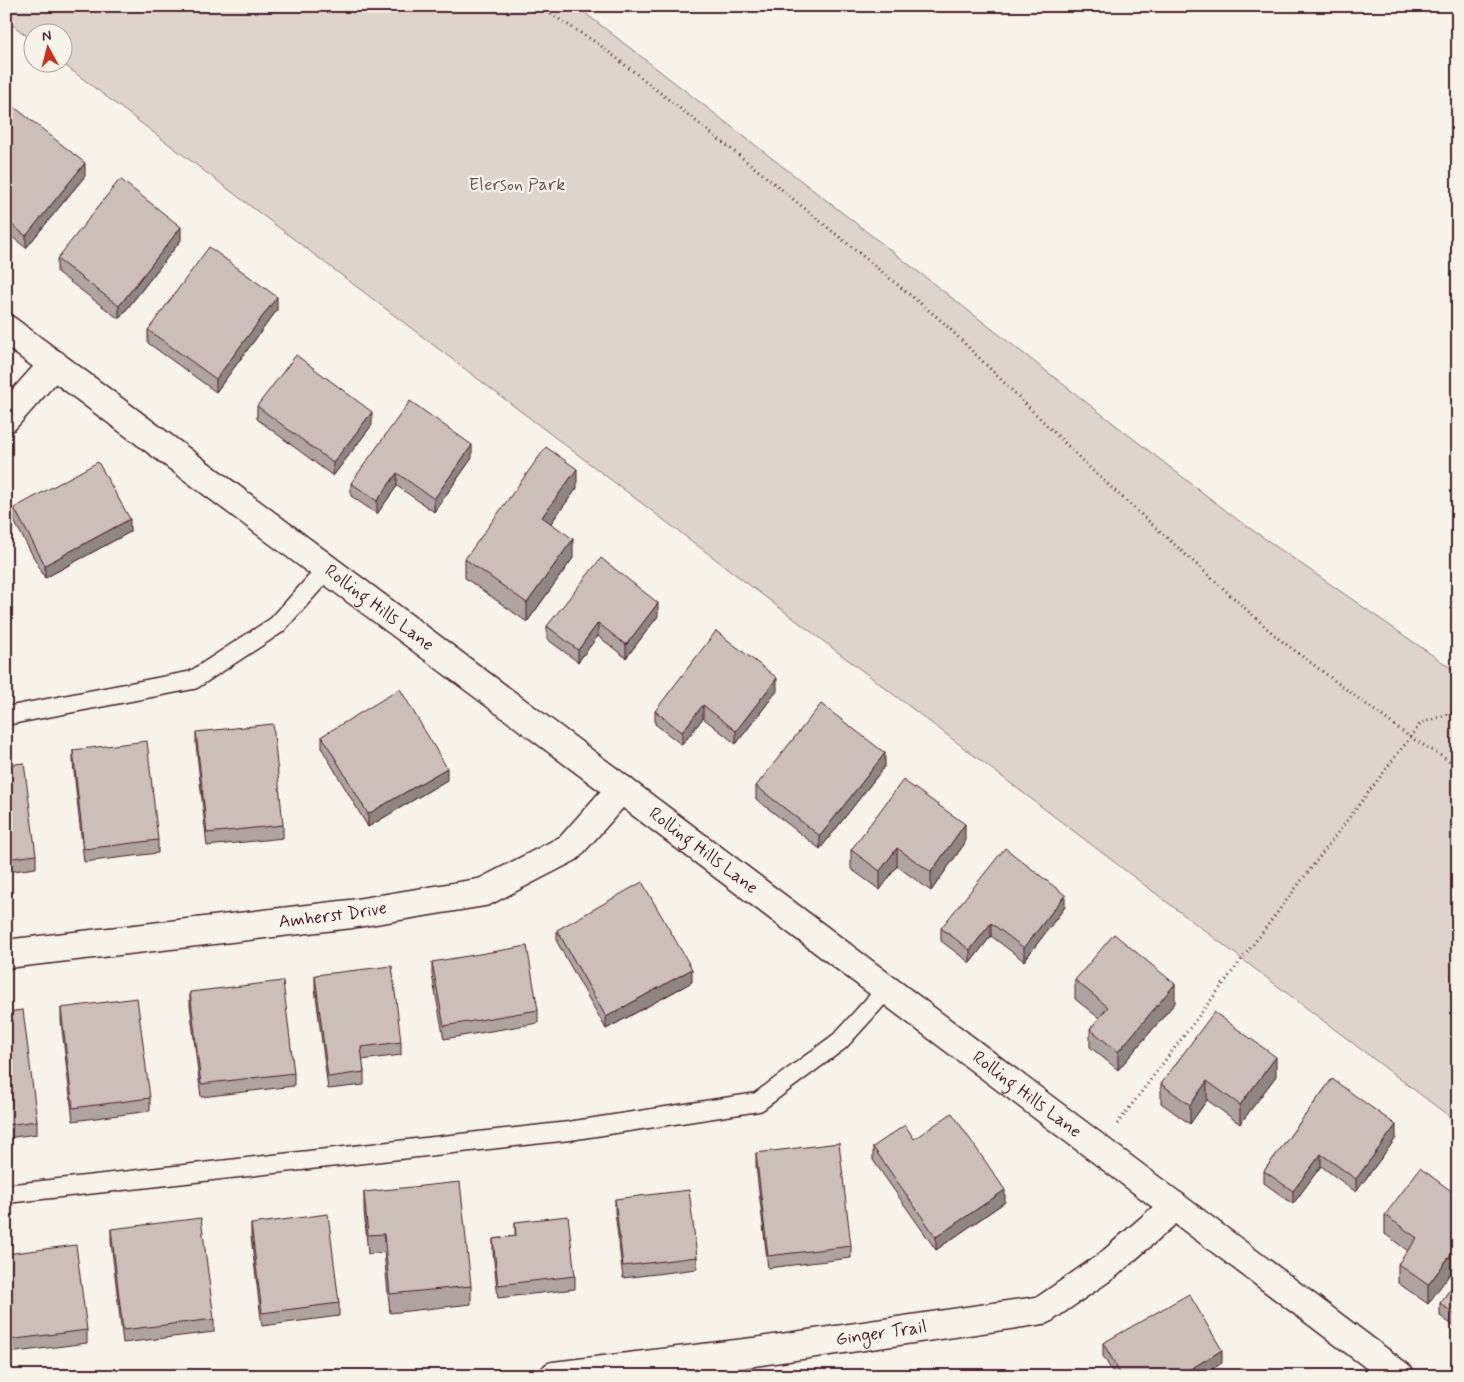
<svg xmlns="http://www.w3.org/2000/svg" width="1464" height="1382" font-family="Mynerve,sans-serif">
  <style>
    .green { fill: #ded4cc; stroke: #947a7c }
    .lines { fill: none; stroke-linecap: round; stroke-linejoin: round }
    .lane-casing { stroke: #4a1f2b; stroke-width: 21 }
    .street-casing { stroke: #4a1f2b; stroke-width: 31 }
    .path { stroke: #4a1f2b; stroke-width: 3; stroke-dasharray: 1 4; stroke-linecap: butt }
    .lane { stroke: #f7f3e8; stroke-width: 18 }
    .street { stroke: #f7f3e8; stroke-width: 28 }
    .wall { fill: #afa49f; stroke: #4a1f2b }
    .shaded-wall { fill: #8f8682; stroke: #4a1f2b }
    .building { fill: #ccbfb9; stroke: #4a1f2b }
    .labels { text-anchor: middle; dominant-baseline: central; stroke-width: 4.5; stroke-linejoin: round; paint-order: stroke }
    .park-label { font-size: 18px; fill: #6f4c53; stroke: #f7f3e8 }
    .street-label { font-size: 18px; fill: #4a1f2b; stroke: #f7f3e8 }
  </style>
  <rect width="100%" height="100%" fill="#f7f3e8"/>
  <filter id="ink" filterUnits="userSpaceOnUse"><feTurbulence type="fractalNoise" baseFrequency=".02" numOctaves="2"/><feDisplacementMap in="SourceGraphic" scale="10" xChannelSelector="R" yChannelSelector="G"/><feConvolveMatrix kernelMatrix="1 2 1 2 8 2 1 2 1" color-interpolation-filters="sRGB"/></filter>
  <g filter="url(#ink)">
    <path class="green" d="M 6,6 L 576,6 L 1238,520 L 1458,673 L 1458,1123 L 62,63 L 62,32 L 32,32 L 32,40 L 6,20 Z"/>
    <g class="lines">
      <defs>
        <g id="lane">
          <path d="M 6,716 L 193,680 L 277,625 L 327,569"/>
          <path d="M 6,1194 L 569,1131 L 758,1102 L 840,1041 L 887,989"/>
        </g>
        <g id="street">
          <path id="s1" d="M 6,329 L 621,789 L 1400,1376"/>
          <path d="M 6,418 L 54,364"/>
          <path id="s2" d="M 6,954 L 351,914 L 484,892 L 569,848 L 621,789"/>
          <path id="s3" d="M 554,1376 L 754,1352 L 1043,1310 L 1108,1265 L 1175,1206"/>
        </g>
      </defs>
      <use href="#lane" class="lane-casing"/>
      <use href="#street" class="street-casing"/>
      <g class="path">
        <path d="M 538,6 L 600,45 L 765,176 L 943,322 L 1092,470 L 1279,639 L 1410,737 L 1458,766"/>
        <path d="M 1117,1124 L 1421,723 L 1458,711"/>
      </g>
      <use href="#lane" class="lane"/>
      <use href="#street" class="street"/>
    </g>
    <g class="wall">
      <path d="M 6,114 L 85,176 L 26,248 L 6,232 Z"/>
      <path d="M 181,240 L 119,319 L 57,272 L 57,259 Z"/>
      <path d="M 277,310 L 216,392 L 148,343 L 148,330 Z"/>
      <path d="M 257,406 L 372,425 L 333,476 L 257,419 Z"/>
      <path d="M 472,458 L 434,512 L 397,486 L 377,514 L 351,496 L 351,483 Z"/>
      <path d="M 577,488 L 551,523 L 573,558 L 527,622 L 465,578 L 465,559 Z"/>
      <path d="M 14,508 L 130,532 L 45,578 L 14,521 Z"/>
      <path d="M 658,616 L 626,658 L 598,636 L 578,662 L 547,639 L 547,626 Z"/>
      <path d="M 777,691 L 736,744 L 703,718 L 682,745 L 655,724 L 655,711 Z"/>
      <path d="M 196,732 L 283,825 L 283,838 L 207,846 L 196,744 Z"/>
      <path d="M 322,736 L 447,780 L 368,827 L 322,749 Z"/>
      <path d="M 73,750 L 158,840 L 158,853 L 84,862 L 73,763 Z"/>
      <path d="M 6,765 L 36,855 L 36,868 L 6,872 Z"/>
      <path d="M 885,766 L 820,849 L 756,799 L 756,786 Z"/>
      <path d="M 965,843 L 931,891 L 897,866 L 880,890 L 851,869 L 851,850 Z"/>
      <path d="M 1065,907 L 1024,961 L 991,936 L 970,963 L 941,941 L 941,928 Z"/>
      <path d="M 557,930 L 692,982 L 606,1029 L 557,942 Z"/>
      <path d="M 432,962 L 538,1010 L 538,1023 L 444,1039 L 432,975 Z"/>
      <path d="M 315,975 L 401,1042 L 401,1055 L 362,1060 L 364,1072 L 364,1085 L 328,1089 L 315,988 Z"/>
      <path d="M 1075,980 L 1175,1003 L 1118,1070 L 1090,1047 L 1090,1029 L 1099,1018 L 1075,999 Z"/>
      <path d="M 190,992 L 294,1073 L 294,1086 L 201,1097 L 190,1005 Z"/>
      <path d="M 61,1008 L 150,1098 L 150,1111 L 73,1121 L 61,1021 Z"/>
      <path d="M 6,1012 L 37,1121 L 37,1134 L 6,1138 Z"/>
      <path d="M 1276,1076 L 1240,1124 L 1207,1100 L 1190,1124 L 1161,1103 L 1161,1084 Z"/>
      <path d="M 1332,1079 L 1396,1138 L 1356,1192 L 1321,1166 L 1293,1204 L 1264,1183 L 1264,1171 Z"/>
      <path d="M 914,1139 L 1005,1202 L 936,1250 L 873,1160 L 873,1147 Z"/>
      <path d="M 756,1153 L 851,1246 L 851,1258 L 768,1268 L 756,1166 Z"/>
      <path d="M 364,1192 L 471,1286 L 471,1304 L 390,1313 L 384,1252 L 368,1254 L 364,1210 Z"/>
      <path d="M 1458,1196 L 1428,1304 L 1398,1283 L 1398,1264 L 1408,1251 L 1385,1234 L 1385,1215 Z"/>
      <path d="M 615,1199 L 697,1257 L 697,1269 L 623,1278 L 615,1212 Z"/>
      <path d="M 515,1222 L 575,1276 L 575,1289 L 498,1298 L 493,1252 L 493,1239 L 515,1236 Z"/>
      <path d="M 251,1224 L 339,1303 L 339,1316 L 262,1326 L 251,1237 Z"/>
      <path d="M 111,1229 L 214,1319 L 214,1332 L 123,1343 L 111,1242 Z"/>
      <path d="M 6,1254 L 87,1330 L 87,1343 L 8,1353 L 6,1335 Z"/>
      <path d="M 1458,1279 L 1458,1329 L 1440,1316 L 1440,1303 Z"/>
      <path d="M 1103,1343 L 1222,1363 L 1201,1376 L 1115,1376 L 1103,1356 Z"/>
    </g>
    <g class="shaded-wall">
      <path d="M 85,163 L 85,176 L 26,248 L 26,236 Z"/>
      <path d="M 181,227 L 181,240 L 119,319 L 119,306 Z"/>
      <path d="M 277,297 L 277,310 L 216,392 L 216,379 Z"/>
      <path d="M 372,412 L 372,425 L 333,476 L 333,463 Z"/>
      <path d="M 472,445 L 472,458 L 434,512 L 434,499 Z"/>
      <path d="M 577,469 L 577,488 L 542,535 L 542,517 Z"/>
      <path d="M 397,473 L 397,486 L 377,514 L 377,501 Z"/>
      <path d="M 130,519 L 130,532 L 45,578 L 45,565 Z"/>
      <path d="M 573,539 L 573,558 L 527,622 L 527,603 Z"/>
      <path d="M 658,603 L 658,616 L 626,658 L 626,645 Z"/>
      <path d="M 598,623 L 598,636 L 578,662 L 578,650 Z"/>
      <path d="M 777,678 L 777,691 L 736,744 L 736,731 Z"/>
      <path d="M 703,705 L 703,718 L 682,745 L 682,732 Z"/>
      <path d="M 885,753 L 885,766 L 820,849 L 820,836 Z"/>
      <path d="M 447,768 L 447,780 L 368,827 L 368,814 Z"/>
      <path d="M 965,824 L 965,843 L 931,891 L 931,872 Z"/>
      <path d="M 897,848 L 897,866 L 880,890 L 880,871 Z"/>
      <path d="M 1065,895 L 1065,907 L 1024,961 L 1024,948 Z"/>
      <path d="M 991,923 L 991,936 L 970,963 L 970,950 Z"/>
      <path d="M 692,969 L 692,982 L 606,1029 L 606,1017 Z"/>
      <path d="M 1175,984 L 1175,1003 L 1118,1070 L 1118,1052 Z"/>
      <path d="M 1276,1057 L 1276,1076 L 1240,1124 L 1240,1105 Z"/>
      <path d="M 1207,1081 L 1207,1100 L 1190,1124 L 1190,1105 Z"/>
      <path d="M 1396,1125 L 1396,1138 L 1356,1192 L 1356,1179 Z"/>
      <path d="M 1321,1154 L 1321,1166 L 1293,1204 L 1293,1191 Z"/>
      <path d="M 1005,1190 L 1005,1202 L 936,1250 L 936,1237 Z"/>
      <path d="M 1458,1245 L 1458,1263 L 1428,1304 L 1428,1285 Z"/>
      <path d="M 1222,1350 L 1222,1363 L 1201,1376 L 1179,1376 Z"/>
    </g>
    <g class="building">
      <path d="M 13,106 L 85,163 L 26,236 L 6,220 L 6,114 Z"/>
      <path d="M 120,179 L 181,227 L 119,306 L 57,259 Z"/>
      <path d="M 209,247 L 277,297 L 216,379 L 148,330 Z"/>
      <path d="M 296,355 L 372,412 L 333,463 L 257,406 Z"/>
      <path d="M 410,401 L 472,445 L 434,499 L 397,473 L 377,501 L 351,483 Z"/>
      <path d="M 546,447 L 577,469 L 542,517 L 573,539 L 527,603 L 465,559 Z"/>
      <path d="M 98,462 L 130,519 L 45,565 L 14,508 Z"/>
      <path d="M 601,558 L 658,603 L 626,645 L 598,623 L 578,650 L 547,626 Z"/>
      <path d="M 716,631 L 777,678 L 736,731 L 703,705 L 682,732 L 655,711 Z"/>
      <path d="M 400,689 L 447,768 L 368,814 L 322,736 Z"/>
      <path d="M 821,704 L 885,753 L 820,836 L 756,786 Z"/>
      <path d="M 273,724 L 283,825 L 207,833 L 196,732 Z"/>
      <path d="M 147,741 L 158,840 L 84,849 L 73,750 Z"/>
      <path d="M 24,763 L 36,855 L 6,859 L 6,765 Z"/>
      <path d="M 903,780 L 965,824 L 931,872 L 897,848 L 880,871 L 851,850 Z"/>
      <path d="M 1005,848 L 1065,895 L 1024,948 L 991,923 L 970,950 L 941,928 Z"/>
      <path d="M 642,882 L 692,969 L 606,1017 L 557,930 Z"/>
      <path d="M 1114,934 L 1175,984 L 1118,1052 L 1090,1029 L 1108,1007 L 1075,980 Z"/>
      <path d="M 527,946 L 538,1010 L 444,1026 L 432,962 Z"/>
      <path d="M 392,966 L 401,1042 L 361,1047 L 364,1072 L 328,1077 L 315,975 Z"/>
      <path d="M 283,981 L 294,1073 L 201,1084 L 190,992 Z"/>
      <path d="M 137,998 L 150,1098 L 73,1108 L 61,1008 Z"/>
      <path d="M 23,1010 L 37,1121 L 6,1125 L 6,1012 Z"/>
      <path d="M 1214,1012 L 1276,1057 L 1240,1105 L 1207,1081 L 1190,1105 L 1161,1084 Z"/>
      <path d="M 1332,1079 L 1396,1125 L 1356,1179 L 1321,1154 L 1293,1191 L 1264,1171 Z"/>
      <path d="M 952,1113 L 1005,1190 L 936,1237 L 873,1147 L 905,1125 L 914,1139 Z"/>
      <path d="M 839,1143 L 851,1246 L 768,1256 L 756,1153 Z"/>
      <path d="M 1420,1168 L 1458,1196 L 1458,1245 L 1428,1285 L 1398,1264 L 1417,1238 L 1385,1215 Z"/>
      <path d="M 460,1182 L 471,1286 L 390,1294 L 384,1234 L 368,1235 L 364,1192 Z"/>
      <path d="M 689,1190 L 697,1257 L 623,1266 L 615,1199 Z"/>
      <path d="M 328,1214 L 339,1303 L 262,1313 L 251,1224 Z"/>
      <path d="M 568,1216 L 575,1276 L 498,1285 L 493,1239 L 516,1236 L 515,1222 Z"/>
      <path d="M 201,1218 L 214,1319 L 123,1330 L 111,1229 Z"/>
      <path d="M 76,1245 L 87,1330 L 8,1340 L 6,1322 L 6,1254 Z"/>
      <path d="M 1458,1279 L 1458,1317 L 1440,1303 Z"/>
      <path d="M 1189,1294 L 1222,1350 L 1179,1376 L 1122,1376 L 1103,1343 Z"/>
      <path d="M 1071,1372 L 1071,1376 L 1048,1376 Z"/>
    </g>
  </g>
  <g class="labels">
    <g class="park-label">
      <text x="517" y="185">Elerson Park</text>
    </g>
    <g class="street-label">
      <text stroke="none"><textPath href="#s1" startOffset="466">Rolling Hills Lane</textPath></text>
      <text stroke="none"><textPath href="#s1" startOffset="871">Rolling Hills Lane</textPath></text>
      <text stroke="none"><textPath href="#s2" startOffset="329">Amherst Drive</textPath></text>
      <text stroke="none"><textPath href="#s1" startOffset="1276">Rolling Hills Lane</textPath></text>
      <text stroke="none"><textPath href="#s3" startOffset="330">Ginger Trail</textPath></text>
    </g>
  </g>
  <rect width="1464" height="1382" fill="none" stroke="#f7f3e8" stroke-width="25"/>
  <rect x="12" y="12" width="1439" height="1357" fill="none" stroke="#4a1f2b" stroke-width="2" filter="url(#ink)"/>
  <g transform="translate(48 48) rotate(353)"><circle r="24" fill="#f7f3e8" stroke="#b29e9c"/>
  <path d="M0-4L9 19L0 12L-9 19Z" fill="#c8321e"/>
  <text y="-8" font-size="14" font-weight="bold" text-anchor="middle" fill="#4a1f2b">N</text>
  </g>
</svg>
